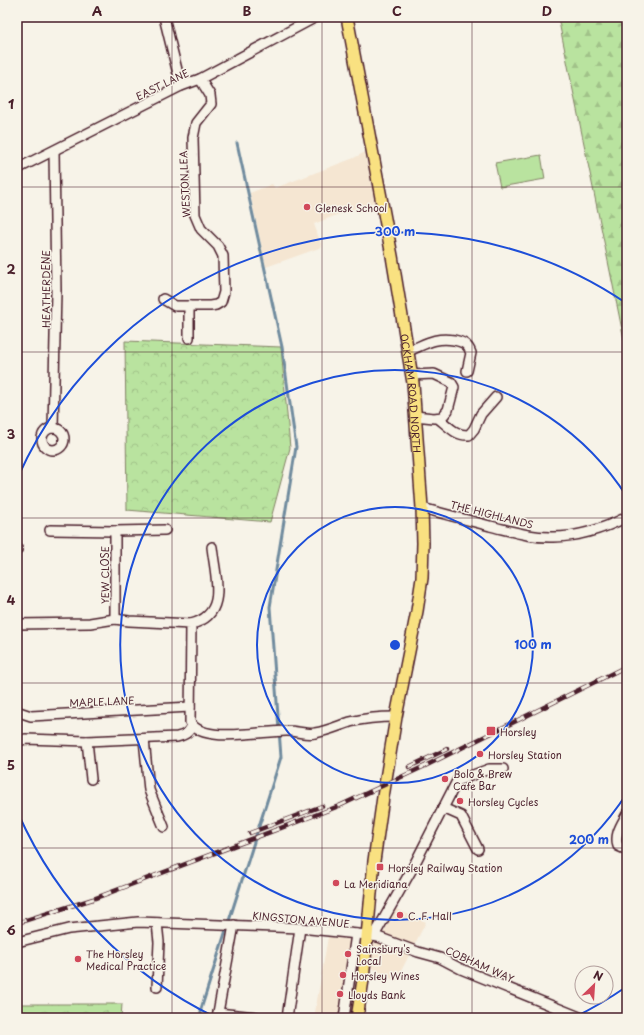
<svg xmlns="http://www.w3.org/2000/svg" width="644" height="1035" font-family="'Playpen Sans',sans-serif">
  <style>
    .built { fill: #f5e6d2 }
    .grass { fill: url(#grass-dots); stroke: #828165 }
    .forest { fill: url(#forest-firs); stroke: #828165 }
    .park { fill: url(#park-crowns); stroke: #828165 }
    .garden { fill: #b9e39f; stroke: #828165 }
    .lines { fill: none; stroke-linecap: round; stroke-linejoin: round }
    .stream { stroke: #708b9e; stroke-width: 3 }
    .minor-casing { stroke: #4a1f2b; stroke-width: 12 }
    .major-casing { stroke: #4a1f2b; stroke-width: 14 }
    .minor { stroke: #f7f3e8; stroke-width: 9 }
    .major { stroke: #f9e181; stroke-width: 11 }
    .rail-casing { stroke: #4a1f2b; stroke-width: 4.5 }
    .rail { stroke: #f7f3e8; stroke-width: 3; stroke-dasharray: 9; stroke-linecap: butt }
    .grid { fill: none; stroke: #4a1f2b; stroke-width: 1; stroke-opacity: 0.55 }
    .ring { fill: none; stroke: #1d4ed8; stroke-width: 2 }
    .poi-dot { fill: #d1495b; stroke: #f7f3e8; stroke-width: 1.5 }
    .labels { text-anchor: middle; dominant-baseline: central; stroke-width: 3; stroke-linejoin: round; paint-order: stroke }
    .street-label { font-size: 10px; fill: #4a1f2b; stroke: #f7f3e8 }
    .poi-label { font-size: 10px; fill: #4a1f2b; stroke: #f7f3e8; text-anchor: start }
    .centre { fill: #1d4ed8; stroke: #f7f3e8; stroke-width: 2 }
    .ring-label { font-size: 12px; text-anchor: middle; font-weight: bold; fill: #1d4ed8; stroke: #f7f3e8; stroke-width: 3; stroke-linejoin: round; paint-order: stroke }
    .neatline { fill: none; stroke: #4a1f2b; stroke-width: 1.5 }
    .grid-label { font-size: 13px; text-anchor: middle; font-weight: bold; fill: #4a1f2b }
  </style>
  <defs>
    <pattern id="grass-dots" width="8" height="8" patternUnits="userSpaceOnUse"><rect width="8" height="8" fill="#b9e39f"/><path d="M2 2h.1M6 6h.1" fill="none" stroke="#a1c289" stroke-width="1.8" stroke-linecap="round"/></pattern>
    <pattern id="forest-firs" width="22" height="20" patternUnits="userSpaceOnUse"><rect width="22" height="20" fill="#b9e39f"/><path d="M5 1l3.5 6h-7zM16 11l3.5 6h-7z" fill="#a1c289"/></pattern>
    <pattern id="park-crowns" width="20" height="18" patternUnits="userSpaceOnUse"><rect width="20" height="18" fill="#b9e39f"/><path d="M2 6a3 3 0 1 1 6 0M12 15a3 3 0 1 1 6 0" fill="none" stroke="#a1c289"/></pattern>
  </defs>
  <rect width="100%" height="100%" fill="#f7f3e8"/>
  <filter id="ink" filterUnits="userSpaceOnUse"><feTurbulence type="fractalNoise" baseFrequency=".025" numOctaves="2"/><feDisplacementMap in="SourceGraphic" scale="8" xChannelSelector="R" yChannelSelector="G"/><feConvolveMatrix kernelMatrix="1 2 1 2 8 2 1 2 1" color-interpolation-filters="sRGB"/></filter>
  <g filter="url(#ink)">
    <g class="built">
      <path d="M 365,152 L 375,202 L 347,211 L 314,224 L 322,247 L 266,267 L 250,193 L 272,184 L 275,188 L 354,158 Z"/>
      <path d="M 396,909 L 426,922 L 396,981 L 370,967 L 363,1018 L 314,1018 L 328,937 L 378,943 Z"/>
    </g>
    <path class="grass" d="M 627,819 L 627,848 L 622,846 L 619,837 Z"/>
    <path class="forest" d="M 558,17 L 627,17 L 627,354 Z"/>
    <g class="park">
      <path d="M 125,341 L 281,347 L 290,448 L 270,522 L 127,510 Z"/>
      <path d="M 17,1004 L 122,1004 L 121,1018 L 17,1018 Z"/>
    </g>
    <path class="garden" d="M 541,155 L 545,179 L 500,187 L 495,163 Z"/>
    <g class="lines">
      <path class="stream" d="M 201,1018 L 201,1009 L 281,757 L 270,607 L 296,447 L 282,347 L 237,143"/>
      <defs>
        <g id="minor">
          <path d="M 164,17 L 181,86"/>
          <path d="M 17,169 L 181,86 L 200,79 L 316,17"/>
          <path d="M 163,299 L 175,306 L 189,306"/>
          <path d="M 189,338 L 189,306 L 210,306 L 216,305 L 221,302 L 224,292 L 223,256 L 218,246 L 201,229 L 195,215 L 193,138 L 196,123 L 211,104 L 210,95 L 200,79"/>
          <path d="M 408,351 C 426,344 434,337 454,340 C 463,342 468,344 471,353 L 467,371"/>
          <path d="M 412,375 L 434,374 L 451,382 L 454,387 L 448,410 L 442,417 L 434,418 L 415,416"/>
          <path d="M 438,418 C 448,426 456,436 469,435 L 474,429 L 481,414 L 496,397"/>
          <circle cx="53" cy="439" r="11"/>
          <path d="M 53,428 L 56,291 L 54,151"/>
          <path d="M 422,508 C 445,514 468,520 490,526 C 511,531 532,538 553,537 C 578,537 605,528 627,517"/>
          <path d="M 50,530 L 115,531 L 165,530"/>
          <path d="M 17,550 L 17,548"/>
          <path d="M 115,619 L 115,531"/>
          <path d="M 17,624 L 90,623 L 115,619 L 129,621 L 191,624 L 190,722 C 203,745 266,730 288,731 C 297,731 306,735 315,733 C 327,731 338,726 350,722 C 365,718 380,717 396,717"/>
          <path d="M 191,624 C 229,615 215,576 212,547"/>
          <path d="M 17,710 L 19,712 L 31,716 L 190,707"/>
          <path d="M 144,739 L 149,790 L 164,827"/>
          <path d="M 87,741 L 91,779"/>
          <path d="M 17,742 L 25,739 L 87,741 L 177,737 C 185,735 189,733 192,725"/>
          <path d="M 443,808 L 461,816 L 478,849"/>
          <path d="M 627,814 C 622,824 614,834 618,846 L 627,850"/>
          <path d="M 157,923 L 159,942 L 157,987"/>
          <path d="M 374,936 L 412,869 L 457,781 L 489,769 L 503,769"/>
          <path d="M 17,942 L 69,929 L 138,922 L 300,928 L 367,935 L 378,937 L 418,952 L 440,958 L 461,969 L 582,1018"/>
          <path d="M 218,1013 L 256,1017 L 257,1018"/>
          <path d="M 217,1018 L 234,925"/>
          <path d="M 287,1018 L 300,928"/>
          <path d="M 344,1018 L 356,934"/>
        </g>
        <g id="major">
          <path id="s1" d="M 347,17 L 392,256 L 413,383 L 422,508 L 423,543 L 422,578 L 417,611 L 396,717 L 383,797 L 374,861 L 363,980 L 357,1018"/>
        </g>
      </defs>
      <use href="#minor" class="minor-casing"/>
      <use href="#major" class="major-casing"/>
      <use href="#minor" class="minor"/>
      <use href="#major" class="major"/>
      <defs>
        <g id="rail">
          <path d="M 409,767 L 447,749"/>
          <path d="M 250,833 L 322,806"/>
          <path d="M 17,923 L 93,899 L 339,806 L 425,766 L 627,666"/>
        </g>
      </defs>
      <use href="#rail" class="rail-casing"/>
      <use href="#rail" class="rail"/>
    </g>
  </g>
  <path class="grid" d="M 172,17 L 172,1018M 322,17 L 322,1018M 472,17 L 472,1018M 17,187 L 627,187M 17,352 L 627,352M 17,518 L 627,518M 17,683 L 627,683M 17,848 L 627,848"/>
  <g class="ring">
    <circle cx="395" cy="645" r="138"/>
    <path d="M627 793A275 275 0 1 1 627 497"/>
    <path d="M626 987A413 413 0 0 1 573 1018M217 1018A413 413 0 0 1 18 813M18 477A413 413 0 0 1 626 303"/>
  </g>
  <g class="poi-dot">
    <circle cx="307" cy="207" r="4"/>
    <rect x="486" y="726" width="10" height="10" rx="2"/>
    <circle cx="480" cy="754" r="4"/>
    <circle cx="445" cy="779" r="4"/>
    <circle cx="460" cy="801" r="4"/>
    <rect x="376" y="863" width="8" height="8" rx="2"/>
    <circle cx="336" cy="883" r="4"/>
    <circle cx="400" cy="915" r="4"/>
    <circle cx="348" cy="954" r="4"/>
    <circle cx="78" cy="959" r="4"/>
    <circle cx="343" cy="975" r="4"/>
    <circle cx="340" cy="994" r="4"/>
  </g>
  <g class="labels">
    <g class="street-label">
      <text transform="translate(162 84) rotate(-26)">EAST LANE</text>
      <text transform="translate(184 184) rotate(-93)">WESTON LEA</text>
      <text transform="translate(45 289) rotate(-90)">HEATHERDENE</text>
      <text stroke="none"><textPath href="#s1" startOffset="382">OCKHAM ROAD NORTH</textPath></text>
      <text transform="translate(492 514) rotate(14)">THE HIGHLANDS</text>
      <text transform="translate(104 575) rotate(-90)">YEW CLOSE</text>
      <text transform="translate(102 701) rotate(-2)">MAPLE LANE</text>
      <text transform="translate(301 919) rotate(5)">KINGSTON AVENUE</text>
      <text transform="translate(480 964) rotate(24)">COBHAM WAY</text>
    </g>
    <g class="poi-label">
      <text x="315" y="207">Glenesk School</text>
      <text x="500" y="731">Horsley</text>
      <text x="488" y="754">Horsley Station</text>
      <text x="453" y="773">Bolo &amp; Brew<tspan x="453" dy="12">Cafe Bar</tspan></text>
      <text x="468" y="801">Horsley Cycles</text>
      <text x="388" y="867">Horsley Railway Station</text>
      <text x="344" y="883">La Meridiana</text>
      <text x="408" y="915">C. F. Hall</text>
      <text x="356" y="948">Sainsbury's<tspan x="356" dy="12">Local</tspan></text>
      <text x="86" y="953">The Horsley<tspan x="86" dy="12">Medical Practice</tspan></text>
      <text x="351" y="975">Horsley Wines</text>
      <text x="348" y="994">Lloyds Bank</text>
    </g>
  </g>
  <circle cx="395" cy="645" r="6" class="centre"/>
  <g class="ring-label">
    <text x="395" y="236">300 m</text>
    <text x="533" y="649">100 m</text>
    <text x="589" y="844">200 m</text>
  </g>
  <rect width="644" height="1035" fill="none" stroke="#f7f3e8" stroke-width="44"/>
  <g transform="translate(594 985) rotate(25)"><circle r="19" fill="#f7f3e8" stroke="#b29e9c"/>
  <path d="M0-3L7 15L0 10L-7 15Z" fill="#d1495b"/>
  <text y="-6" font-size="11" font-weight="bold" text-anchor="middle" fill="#4a1f2b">N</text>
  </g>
  <rect x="22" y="22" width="600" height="991" class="neatline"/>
  <g class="grid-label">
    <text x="97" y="16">A</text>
    <text x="247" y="16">B</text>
    <text x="397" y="16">C</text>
    <text x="547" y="16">D</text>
    <text x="11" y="109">1</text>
    <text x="11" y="274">2</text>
    <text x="11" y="439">3</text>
    <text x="11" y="605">4</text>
    <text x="11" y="770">5</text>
    <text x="11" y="935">6</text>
  </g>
</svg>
